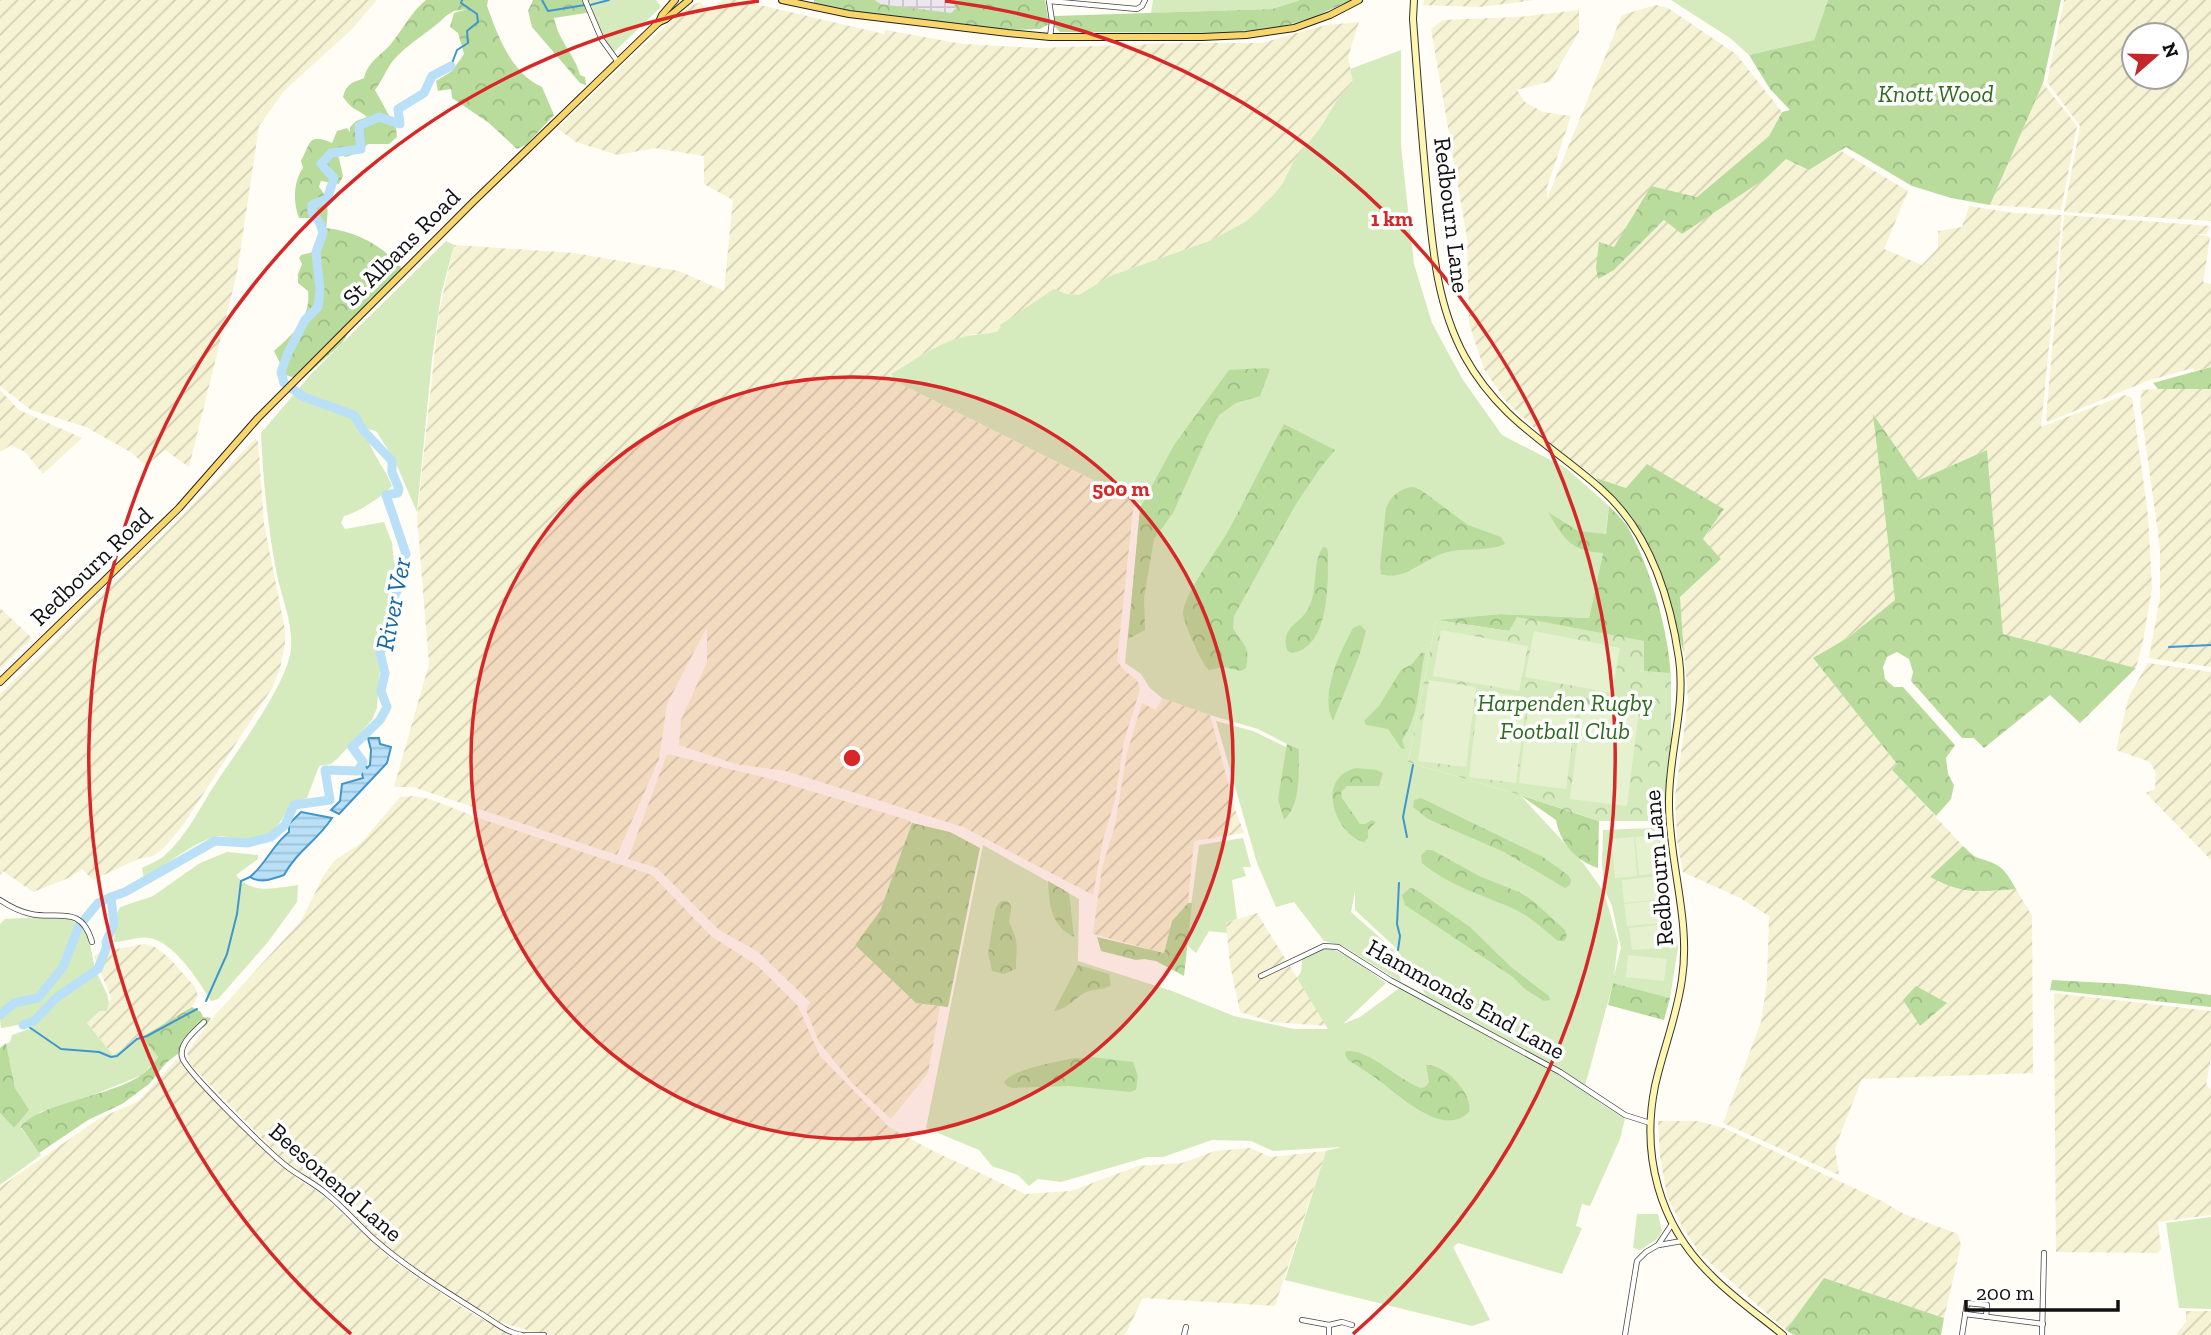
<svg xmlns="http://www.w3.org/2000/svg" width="2211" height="1335" font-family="'Zilla Slab',serif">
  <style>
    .industrial { fill: url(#industrial-grid) }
    .farmland { fill: url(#farmland-furrows); fill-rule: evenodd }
    .grass { fill: #d5ebbd }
    .forest { fill: url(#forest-crowns) }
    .park { fill: url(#park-crowns) }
    .pitch { fill: #e6f2cf }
    .water { fill: url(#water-rules); stroke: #3f96cf; stroke-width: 2 }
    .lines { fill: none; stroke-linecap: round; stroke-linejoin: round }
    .stream { stroke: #3f96cf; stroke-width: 2 }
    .river { stroke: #b9e0f7; stroke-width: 9 }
    .minor-casing { stroke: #444; stroke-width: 6 }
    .secondary-casing { stroke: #333; stroke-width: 8 }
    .primary-casing { stroke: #222; stroke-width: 8 }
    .minor { stroke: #fff; stroke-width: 4.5 }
    .secondary { stroke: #fff6b0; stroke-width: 6 }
    .primary { stroke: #f9d66b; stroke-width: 6 }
    .ring { fill: none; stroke: #d62828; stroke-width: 3.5 }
    .labels { text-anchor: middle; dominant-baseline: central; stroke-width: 7; stroke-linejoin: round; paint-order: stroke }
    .park-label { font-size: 24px; font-style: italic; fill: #2f6b1f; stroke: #fff }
    .street-label { font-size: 24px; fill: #111; stroke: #fff }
    .water-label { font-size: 26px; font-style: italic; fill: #1768a6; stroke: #fff }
    .centre { fill: #d62828; stroke: #fff; stroke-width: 3.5 }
    .ring-label { font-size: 21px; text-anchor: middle; font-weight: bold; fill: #d62828; stroke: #fff; stroke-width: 7; stroke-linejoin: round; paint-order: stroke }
  </style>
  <defs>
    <pattern id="industrial-grid" width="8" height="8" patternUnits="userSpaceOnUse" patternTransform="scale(1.75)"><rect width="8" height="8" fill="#eee6ef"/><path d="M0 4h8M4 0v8" fill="none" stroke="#cbc4cc"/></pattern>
    <pattern id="farmland-furrows" width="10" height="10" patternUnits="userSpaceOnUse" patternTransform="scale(1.75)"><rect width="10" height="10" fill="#f6f3d4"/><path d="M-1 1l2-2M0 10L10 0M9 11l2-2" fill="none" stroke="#d2cfb5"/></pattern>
    <pattern id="forest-crowns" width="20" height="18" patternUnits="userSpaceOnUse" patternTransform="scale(1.75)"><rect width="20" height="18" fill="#b9dc9c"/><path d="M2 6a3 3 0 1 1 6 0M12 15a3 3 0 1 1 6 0" fill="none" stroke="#9ebc85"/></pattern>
    <pattern id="park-crowns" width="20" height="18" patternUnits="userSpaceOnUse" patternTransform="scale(1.75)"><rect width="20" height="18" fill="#d5ebbd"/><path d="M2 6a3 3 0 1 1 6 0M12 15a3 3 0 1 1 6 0" fill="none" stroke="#b6c8a1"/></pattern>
    <pattern id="water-rules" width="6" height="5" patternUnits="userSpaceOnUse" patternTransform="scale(1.75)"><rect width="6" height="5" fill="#b9e0f7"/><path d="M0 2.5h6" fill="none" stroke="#9ebfd3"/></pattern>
  </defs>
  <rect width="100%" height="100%" fill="#fffdf5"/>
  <path class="industrial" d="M 874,0 L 952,0 L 956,8 L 952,13 L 942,13 L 881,4 Z"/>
  <g class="farmland">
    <path d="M 0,0 L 377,0 L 351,30 L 284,91 L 259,126 L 237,273 L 189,467 L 165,450 L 146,466 L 132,453 L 86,427 L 31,410 L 0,386 Z"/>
    <path d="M 723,0 L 738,0 L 884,34 L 885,30 L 963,44 L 1038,48 L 1182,43 L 1262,43 L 1326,25 L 1359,22 L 1348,57 L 1353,82 L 1337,100 L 1320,128 L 1293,162 L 1283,183 L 1265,205 L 1245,222 L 1209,241 L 1110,276 L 1079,295 L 1066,294 L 991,335 L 973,334 L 935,347 L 891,374 L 895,381 L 1134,501 L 1117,661 L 1125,671 L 1137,680 L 1140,689 L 1124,741 L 1115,800 L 1103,840 L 1093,895 L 963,827 L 786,771 L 735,764 L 679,745 L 681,720 L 707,662 L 707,627 L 667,704 L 659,759 L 617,855 L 413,787 L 394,787 L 429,664 L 417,517 L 439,312 L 454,245 L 574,253 L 679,271 L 724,291 L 733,200 L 704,184 L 704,156 L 654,148 L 618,155 L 576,142 L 557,128 L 682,10 L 700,2 L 705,7 L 712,8 Z"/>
    <path d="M 1424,0 L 1535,0 L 1480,7 L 1423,5 Z"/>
    <path d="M 2064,0 L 2211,0 L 2211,221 L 2064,212 L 2080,126 L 2047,82 ZM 2176,35 L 2176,77 L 2134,77 L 2134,35 Z"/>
    <path d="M 1656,5 L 1668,8 L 1736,54 L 1782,112 L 1769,136 L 1697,197 L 1651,186 L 1614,248 L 1599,242 L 1614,270 L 1665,220 L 1766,178 L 1786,158 L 1809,170 L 1841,151 L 1908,191 L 1884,249 L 1922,265 L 1938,248 L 1938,231 L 1962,227 L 1969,206 L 2013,213 L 2062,215 L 2041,427 L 2125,395 L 2132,398 L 2148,515 L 2152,588 L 2143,641 L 2136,668 L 2003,634 L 1987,450 L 1919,480 L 1874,415 L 1895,600 L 1849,637 L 1813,658 L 1897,764 L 1892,770 L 1963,846 L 1931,877 L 1980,892 L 2016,889 L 2032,916 L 2033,1073 L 1862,1079 L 1835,1148 L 1839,1175 L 1723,1123 L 1761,1022 L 1767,982 L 1769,916 L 1740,898 L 1683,872 L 1677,840 L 1675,796 L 1688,701 L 1680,597 L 1721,559 L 1703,540 L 1724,509 L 1701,496 L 1626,488 L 1596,478 L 1553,446 L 1505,400 L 1484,369 L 1469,323 L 1467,238 L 1431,29 L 1443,20 L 1519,17 L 1579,10 L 1579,32 L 1551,81 L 1517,90 L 1525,102 L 1543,112 L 1571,116 L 1547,187 L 1547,199 L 1622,15 Z"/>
    <path d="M 2043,83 L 2077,126 L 2061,210 L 1990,205 Z"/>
    <path d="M 2064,215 L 2210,226 L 2207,234 L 2195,234 L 2208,236 L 2210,238 L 2203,282 L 2211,284 L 2211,367 L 2194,371 L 2193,368 L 2147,381 L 2048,422 L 2046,419 Z"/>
    <path d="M 2158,389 L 2211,389 L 2211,667 L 2149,658 L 2160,597 L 2160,548 L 2140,403 L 2142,390 Z"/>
    <path d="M 0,390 L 19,410 L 82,438 L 43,474 L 25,452 L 11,445 L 0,452 Z"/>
    <path d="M 255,439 L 258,441 L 264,524 L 285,630 L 285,643 L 280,669 L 272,688 L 183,825 L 164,848 L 153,856 L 138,859 L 93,880 L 82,869 L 71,877 L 33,892 L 3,871 L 0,875 L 0,694 L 166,532 Z"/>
    <path d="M 0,608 L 32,638 L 0,669 Z"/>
    <path d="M 2148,663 L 2211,672 L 2211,860 L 2146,793 L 2155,789 L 2156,773 L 2150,762 L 2116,750 L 2129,696 Z"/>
    <path d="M 1162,698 L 1210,715 L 1235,809 L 1244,833 L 1194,841 L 1188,903 L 1172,921 L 1164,953 L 1093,934 L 1102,868 L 1115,825 L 1127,753 L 1142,703 L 1156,710 Z"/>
    <path d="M 667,754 L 767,778 L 908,820 L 912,823 L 880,911 L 855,945 L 916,1003 L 940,1006 L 928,1073 L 891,1119 L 853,1084 L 819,1042 L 806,1010 L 810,1002 L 757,951 L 719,930 L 657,868 L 628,859 Z"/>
    <path d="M 413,796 L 430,799 L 481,819 L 652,875 L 711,936 L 758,966 L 798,1006 L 820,1056 L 889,1127 L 931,1150 L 1025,1194 L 1071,1191 L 1138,1166 L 1182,1163 L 1215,1151 L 1250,1148 L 1271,1157 L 1326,1151 L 1275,1306 L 1143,1298 L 1125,1335 L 554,1335 L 530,1331 L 499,1322 L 446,1290 L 390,1249 L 344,1209 L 326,1189 L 286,1163 L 190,1064 L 187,1052 L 215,1015 L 301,921 L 324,875 L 334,861 L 361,843 L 400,797 Z"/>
    <path d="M 1257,913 L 1327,1026 L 1272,1022 L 1240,1012 L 1230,965 L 1226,923 Z"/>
    <path d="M 145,944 L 157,948 L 170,959 L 195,987 L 198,996 L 190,1010 L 113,1055 L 87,1023 L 100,1011 L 107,1011 L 111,997 L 94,957 L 101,952 Z"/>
    <path d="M 2054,993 L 2211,1011 L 2211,1058 L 2206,1085 L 2211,1089 L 2211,1215 L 2158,1222 L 2161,1249 L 2157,1253 L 2056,1252 Z"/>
    <path d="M 180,1056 L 185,1067 L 196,1081 L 263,1149 L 302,1182 L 318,1191 L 392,1260 L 463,1308 L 510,1335 L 0,1335 L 0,1187 L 100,1118 L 137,1102 Z"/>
    <path d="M 1658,1121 L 1698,1121 L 1724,1128 L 1880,1200 L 1904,1214 L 1958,1234 L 1961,1245 L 1944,1318 L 1824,1278 L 1786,1330 L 1701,1255 L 1683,1228 L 1667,1196 L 1660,1157 Z"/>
    <path d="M 2186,1311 L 2211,1311 L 2211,1335 L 2176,1335 L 2186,1322 Z"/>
  </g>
  <g class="grass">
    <path d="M 590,0 L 656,0 L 661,7 L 614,52 C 601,44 594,16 590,0 Z"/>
    <path d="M 1153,0 L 1300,0 L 1272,9 L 1151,13 Z"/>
    <path d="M 1671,0 L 1828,0 L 1814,40 L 1749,55 L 1730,38 Z"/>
    <path d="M 1401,50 L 1401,146 L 1414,264 L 1432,323 L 1463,380 L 1502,435 L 1566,468 L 1609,506 L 1603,553 L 1589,618 L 1500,614 L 1436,620 L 1408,762 L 1520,795 L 1583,863 L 1604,892 L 1618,942 L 1614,976 L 1621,948 L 1612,906 L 1606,893 L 1602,865 L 1603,830 L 1650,828 L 1664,825 L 1668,896 L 1678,948 L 1670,998 L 1613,983 L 1584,1090 L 1600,1103 L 1625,1119 L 1620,1139 L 1590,1206 L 1582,1204 L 1576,1226 L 1582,1228 L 1562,1274 L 1458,1243 L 1453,1247 L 1490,1320 L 1472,1326 L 1285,1280 L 1326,1151 L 1341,1147 L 1273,1151 L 1251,1141 L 1212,1140 L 1163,1157 L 1147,1157 L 1061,1182 L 1038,1179 L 1029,1186 L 1018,1175 L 992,1166 L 979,1150 L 926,1128 L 983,845 L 1079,899 L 1078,961 L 1172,991 L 1234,1016 L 1294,1029 L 1328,1029 L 1297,978 L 1301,972 L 1302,959 L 1328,947 L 1350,957 L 1386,983 L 1343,1024 L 1360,1017 L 1405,984 L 1426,995 L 1396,948 L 1355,910 L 1355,891 L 1351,912 L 1394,950 L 1401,982 L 1343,946 L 1324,941 L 1294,902 L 1276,907 L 1257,863 L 1216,721 L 1253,731 L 1286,747 L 1287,744 L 1258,729 L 1210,715 L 1162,698 L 1150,688 L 1141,674 L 1125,663 L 1141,504 L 895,381 L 891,374 C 913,361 934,345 959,338 C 973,333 987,336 1001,330 L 1000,325 L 1054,289 L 1066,294 L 1079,295 L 1110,276 L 1209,241 L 1245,222 L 1265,205 L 1283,183 L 1293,162 L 1320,128 L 1337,100 L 1353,82 L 1350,69 Z"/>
    <path d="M 446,241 L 454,245 L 441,295 L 432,359 L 417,512 L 394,459 L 376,431 L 367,429 C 365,445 386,469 392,486 C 381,497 360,512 344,516 L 341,523 L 345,529 L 384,522 L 392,543 L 396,581 L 392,592 L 384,638 L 376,655 L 380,670 L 377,708 L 372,720 L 338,758 L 331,764 L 319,766 L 307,798 L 291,803 C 279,829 267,842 237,839 C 230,838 221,835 215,837 C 194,842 162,867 144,880 L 142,868 C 149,864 159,861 165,855 C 186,837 199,809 214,786 C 234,755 289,683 291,648 C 293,623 282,599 277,575 C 268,529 263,481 261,433 L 312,373 Z"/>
    <path d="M 1243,838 L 1251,867 L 1243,867 L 1246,876 L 1232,880 L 1237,919 L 1226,923 L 1227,933 L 1209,931 L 1196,953 L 1186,944 L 1199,845 Z"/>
    <path d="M 227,852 L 258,855 L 258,859 L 236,875 C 252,895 275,888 298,885 L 297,902 L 268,942 L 218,999 L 211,1001 C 199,981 173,940 148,938 C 138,936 125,942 114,942 L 116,916 L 120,907 L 153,896 L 200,863 Z"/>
    <path d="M 62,916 L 79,924 L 64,960 L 57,970 L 34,996 L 15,1000 L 0,1012 L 0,924 L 5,919 Z"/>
    <path d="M 82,926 L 89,939 L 95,969 C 82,977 69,985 57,995 C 34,1015 34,1024 1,1028 L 0,1020 L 15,1005 L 39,1001 L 67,966 Z"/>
    <path d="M 96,971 L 107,994 L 109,1003 L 107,1011 L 100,1011 L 87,1023 L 113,1055 L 142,1037 L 158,1057 L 142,1075 L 76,1102 L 40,1112 L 21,1128 L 41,1155 L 0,1185 L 0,1113 L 14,1128 L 28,1110 L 15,1088 L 6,1044 L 10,1042 L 12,1035 L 29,1029 L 57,999 Z"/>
    <path d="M 1637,1214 L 1658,1214 L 1662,1231 L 1657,1239 L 1640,1250 L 1633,1248 Z"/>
    <path d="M 2211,1217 L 2211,1309 L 2179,1308 L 2166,1223 Z"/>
  </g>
  <g class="forest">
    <path d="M 426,0 L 488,0 L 487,6 C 498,36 511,73 542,87 L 554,115 L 526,145 L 517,149 L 489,123 L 452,98 L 451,89 L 438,91 L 436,81 L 452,71 L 464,54 L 458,33 L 450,27 L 454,13 L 467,9 L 454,11 L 447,15 C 431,32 407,43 392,62 C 386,70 382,81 375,90 L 396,128 L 397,137 L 389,144 L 368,144 C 361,151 355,155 345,157 L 337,150 L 343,176 L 339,184 L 321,181 L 319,187 C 330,199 328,213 326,228 C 356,231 384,246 403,270 L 393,282 L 369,300 L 342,343 L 301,380 L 286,375 L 274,351 C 293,334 311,319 308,291 L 298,283 L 298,274 L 302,264 L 299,258 L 301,255 L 313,252 L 322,229 L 325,228 L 311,218 L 299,218 C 293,203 293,182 303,168 L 301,161 C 311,142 308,133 332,143 L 337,131 L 347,128 L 350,132 L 350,127 L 356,121 L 367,117 C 355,107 354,112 343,97 C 347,83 352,83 364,78 C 367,63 381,55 391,44 C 403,29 411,12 426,0 Z"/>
    <path d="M 533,0 L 590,0 L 588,12 L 586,13 L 554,18 C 559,42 575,55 580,75 L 585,77 L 586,85 L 580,83 L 532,27 L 528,11 Z"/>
    <path d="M 814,0 L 874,0 L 881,4 L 951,13 L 956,8 L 952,0 L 1045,0 L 1049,24 L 1040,29 C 965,33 888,17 814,4 Z"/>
    <path d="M 1300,0 L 1351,0 L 1314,17 L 1281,27 L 1222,33 L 1060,32 L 1054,26 L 1054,16 L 1272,9 Z"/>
    <path d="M 1828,0 L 2061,0 L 2043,83 L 1990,205 L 1951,198 L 1912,186 L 1846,147 L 1809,170 L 1786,159 L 1766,178 L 1682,234 L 1664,220 L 1614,270 L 1598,279 L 1596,268 L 1599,242 L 1614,247 L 1651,186 L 1697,197 L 1769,136 L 1782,112 L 1790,110 L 1770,89 L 1749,55 L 1814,40 Z"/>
    <path d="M 2211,367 L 2211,389 L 2158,389 L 2153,383 Z"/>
    <path d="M 1266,368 L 1270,369 L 1260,396 L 1236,403 L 1219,415 L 1208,435 L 1173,513 L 1154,539 L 1144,597 L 1145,630 L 1128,639 L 1140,508 L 1174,445 L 1229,370 Z"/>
    <path d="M 1873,414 L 1919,480 L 1987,450 L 2003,634 L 2136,668 L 2080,723 L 2050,695 L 1984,748 L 1974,738 L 1962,738 L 1911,681 L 1913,672 L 1909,659 L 1897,652 L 1887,657 L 1883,667 L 1885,679 L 1894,687 L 1903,687 L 1955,745 L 1946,758 L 1948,774 L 1954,785 L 1951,799 L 1936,816 L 1892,770 L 1897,764 L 1813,658 L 1849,637 L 1895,600 Z"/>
    <path d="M 1284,424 L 1335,450 L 1321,467 L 1296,504 L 1234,616 L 1233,628 C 1243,646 1251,645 1246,668 L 1241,671 C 1223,667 1227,666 1209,670 C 1202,665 1183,621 1183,613 C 1185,592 1216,552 1227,533 C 1247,497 1264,460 1284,424 Z"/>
    <path d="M 1647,464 L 1724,509 L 1703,539 L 1721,559 L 1680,597 L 1684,653 L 1653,556 L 1632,517 L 1596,478 L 1626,488 Z"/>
    <path d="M 1413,487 L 1421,490 L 1468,525 L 1501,537 L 1505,544 C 1484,553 1463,546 1441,554 C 1422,561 1402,582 1381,574 L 1380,566 L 1386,508 C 1391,496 1400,488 1413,487 Z"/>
    <path d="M 1609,506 C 1615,512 1622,519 1627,526 C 1651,567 1672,641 1671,688 L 1662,673 L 1644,671 L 1643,641 L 1509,631 L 1436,620 L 1500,614 L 1589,618 L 1603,553 C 1570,551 1564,539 1548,512 L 1578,531 L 1606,534 Z"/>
    <path d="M 1323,547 L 1327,548 L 1328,554 C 1328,582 1330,648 1292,653 L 1287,650 C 1280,625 1302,625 1310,605 C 1318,587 1312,562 1323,547 Z"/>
    <path d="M 1360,625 L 1366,631 L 1359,656 L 1333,721 C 1319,695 1340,652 1353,628 Z"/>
    <path d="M 1421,653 L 1425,653 C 1418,682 1420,715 1402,740 L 1405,749 L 1401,748 L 1388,729 L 1366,725 L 1364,721 L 1379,706 L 1401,670 L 1412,664 Z"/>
    <path d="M 1287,744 L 1299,749 C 1298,772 1302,803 1284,820 L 1278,799 Z"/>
    <path d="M 1356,768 L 1377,770 L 1383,773 L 1379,786 L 1347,786 L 1341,792 L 1342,798 L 1360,824 L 1365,824 L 1372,820 L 1376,822 L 1368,830 L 1368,838 L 1364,842 C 1336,835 1314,778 1356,768 Z"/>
    <path d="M 1520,795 L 1599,821 L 1598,868 C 1576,861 1560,843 1556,820 Z"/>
    <path d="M 1421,798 L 1543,857 L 1568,875 L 1571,880 L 1570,885 L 1565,888 L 1504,852 L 1428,819 L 1413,807 L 1414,800 Z"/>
    <path d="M 912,823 L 950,832 L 980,848 L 948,1007 L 916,1003 L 855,945 L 880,911 Z"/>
    <path d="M 1963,846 C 1978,861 1976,856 1993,863 C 2005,868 2010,879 2016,889 C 1979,892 1964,895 1930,877 Z"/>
    <path d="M 1427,850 L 1432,850 L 1479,876 L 1519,892 L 1532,900 L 1565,930 L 1567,937 L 1564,941 L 1558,941 C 1544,930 1529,915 1512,908 C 1482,895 1448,885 1422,863 L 1421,855 Z"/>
    <path d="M 1048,881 L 1069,893 L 1074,937 C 1051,926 1049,905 1048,881 Z"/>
    <path d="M 1410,888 L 1415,889 L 1470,927 L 1511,967 L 1549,996 L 1550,1000 L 1544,1001 L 1526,990 L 1513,977 L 1405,905 L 1402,895 Z"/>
    <path d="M 1001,901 L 1007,901 C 1015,907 1009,914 1009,922 C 1020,946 1016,944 1016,969 L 1004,974 L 992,971 L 988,953 L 996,907 Z"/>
    <path d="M 1188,903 L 1192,903 L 1184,976 L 1156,961 L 1144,959 L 1136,960 L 1101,951 L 1097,937 L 1164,953 L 1172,921 Z"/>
    <path d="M 1078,965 L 1109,974 L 1111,985 C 1104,990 1097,989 1089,991 C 1075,996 1069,1009 1054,1011 Z"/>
    <path d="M 2052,980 L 2125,984 L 2211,995 L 2211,1007 L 2050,990 Z"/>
    <path d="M 1613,983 L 1670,998 L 1664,1020 L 1608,1005 Z"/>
    <path d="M 1916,986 L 1947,1003 L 1920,1026 L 1903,1000 Z"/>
    <path d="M 192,1007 L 201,1012 L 203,1017 L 211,1018 C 204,1032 201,1026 191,1031 L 179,1053 L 167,1062 L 149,1084 L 122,1104 L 88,1120 L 39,1153 L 21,1127 C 37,1103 116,1096 144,1073 C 149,1069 154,1062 158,1057 L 142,1037 Z"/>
    <path d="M 6,1043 L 15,1088 L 29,1110 L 14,1128 L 0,1113 L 0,1048 Z"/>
    <path d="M 1346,1051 C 1370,1049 1398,1080 1421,1088 L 1425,1087 L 1429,1082 L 1426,1065 C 1444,1063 1474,1094 1469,1112 C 1444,1138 1401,1097 1381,1082 C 1371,1074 1359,1067 1348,1060 L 1345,1055 Z"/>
    <path d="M 1092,1057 L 1133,1062 L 1138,1076 L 1136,1090 L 1130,1092 L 1069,1086 L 1012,1088 L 1007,1086 L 1004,1082 C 1014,1069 1052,1063 1069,1059 C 1077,1057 1084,1059 1092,1057 Z"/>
    <path d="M 1824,1278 L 1944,1318 L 1941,1335 L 1794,1335 L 1786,1330 Z"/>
  </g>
  <path class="park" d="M 1517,617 L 1644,641 L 1644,671 L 1671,673 L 1671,741 L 1664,821 L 1599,821 L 1520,795 L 1408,762 L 1436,620 L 1509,631 Z"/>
  <g class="pitch">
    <path d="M 1441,630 L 1528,646 L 1519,691 L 1433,676 Z"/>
    <path d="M 1534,631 L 1620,648 L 1612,693 L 1525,677 Z"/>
    <path d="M 1429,680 L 1476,687 L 1466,767 L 1418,761 Z"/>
    <path d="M 1479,691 L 1527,697 L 1516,783 L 1469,777 Z"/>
    <path d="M 1529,698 L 1577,704 L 1566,789 L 1519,783 Z"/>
    <path d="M 1582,704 L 1639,711 L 1627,806 L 1570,799 Z"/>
    <path d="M 1658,835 L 1661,873 L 1639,875 L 1635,837 Z"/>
    <path d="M 1634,837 L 1637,876 L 1615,878 L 1611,839 Z"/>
    <path d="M 1660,876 L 1663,899 L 1624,903 L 1622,880 Z"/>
    <path d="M 1663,900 L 1665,923 L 1627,926 L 1624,904 Z"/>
    <path d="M 1668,924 L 1670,947 L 1632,950 L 1629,928 Z"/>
    <path d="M 1628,955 L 1667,959 L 1664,981 L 1626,977 Z"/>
  </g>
  <g class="water">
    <path d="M 368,738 L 379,738 L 380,744 L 391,747 L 387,763 L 339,814 L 331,810 L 340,801 L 342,784 L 363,778 L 362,773 L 358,771 L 363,762 L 367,768 L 370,765 L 371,750 Z"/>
    <path d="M 301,812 L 332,818 C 318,840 297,851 284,875 C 272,879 261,884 250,877 C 266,864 273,844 289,832 L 289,824 Z"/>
  </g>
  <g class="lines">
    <g class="stream">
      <path d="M 542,0 L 548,11 L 585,5"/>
      <path d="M 590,5 L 609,0"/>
      <path d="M 451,66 L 457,50 L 468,43 L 467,31 L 478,22 L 477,14 L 461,3 L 462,0"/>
      <path d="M 2169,647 L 2211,645"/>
      <path d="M 1407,837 L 1403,817 L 1413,765"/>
      <path d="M 1398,950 L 1400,936 L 1397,924 L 1399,883"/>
      <path d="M 206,1001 L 227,954 L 237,914 L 241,881 L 250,877"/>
      <path d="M 29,1027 L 61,1049 L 99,1052 L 111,1057 L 117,1056 L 137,1039 L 147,1036 L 197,1009"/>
    </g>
    <g class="river">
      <path d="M 0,1015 L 14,1003 L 38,998 L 63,967 L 79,926 L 98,903 L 111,897"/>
      <path d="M 23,1025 L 34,1021 L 56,998 L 98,969 L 107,946 L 106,942 L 114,924 L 111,897 L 125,892 L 215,841 L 248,843 L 271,837 L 285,825 L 294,805 L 330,800 L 325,770 L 358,771 L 363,762 L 352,747 L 380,720 L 387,707 L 381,691 L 385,673 L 380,653 L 396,611 L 392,601 L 401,584 L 398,566 L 406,554 L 386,495 L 398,493 L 399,489 L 392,472 L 392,461 L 363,430 L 354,415 L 304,397 L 284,383 L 281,372 L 288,353 L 305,320 L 318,307 L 320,290 L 316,252 L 323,233 L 320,223 L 312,212 L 312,205 L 327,199 L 334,178 L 321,164 L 331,153 L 361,149 L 359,126 L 379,117 L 400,124 L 398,109 L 424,93 L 432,76 L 451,66"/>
    </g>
    <defs>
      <g id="minor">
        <path d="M 585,0 L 602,40 L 618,62"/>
        <path d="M 1049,1 L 1137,9 L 1142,6 L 1145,0"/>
        <path d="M 1049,1 L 1052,21 L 1050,37"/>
        <path d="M 0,900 C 9,906 21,912 31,914 C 58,920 81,904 92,942"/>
        <path d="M 1261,976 L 1324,946 L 1338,947 L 1390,980 L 1560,1072 L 1625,1115 L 1650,1123"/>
        <path d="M 204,1022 C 195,1031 179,1043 182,1057 C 185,1071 269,1152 285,1165 C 298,1176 315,1183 328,1195 C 345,1209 359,1226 375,1240 C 407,1268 443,1290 480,1313 C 493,1321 507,1333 522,1335"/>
        <path d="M 1659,1245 L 1682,1241"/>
        <path d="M 1965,1314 L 2043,1324"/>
        <path d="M 1302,1320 L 1329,1325 L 1342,1322 L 1352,1325"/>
        <path d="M 1329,1325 L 1329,1335"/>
        <path d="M 526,1335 L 544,1335"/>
        <path d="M 1184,1335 L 1186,1327"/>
        <path d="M 1625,1335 L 1637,1261 L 1646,1252 L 1658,1245 L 1672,1224"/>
        <path d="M 1962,1335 L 1967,1303 L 1987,1305 L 1986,1317"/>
        <path d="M 2042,1335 L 2044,1253"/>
      </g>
      <path id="secondary" d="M 1414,0 L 1413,19 C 1417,73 1421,126 1426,180 C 1432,241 1435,302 1465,357 C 1500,420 1550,444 1601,489 C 1649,531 1670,597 1679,659 C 1686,708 1668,756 1669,804 C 1669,863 1691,921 1682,979 C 1677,1016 1663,1050 1655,1086 C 1641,1155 1659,1224 1710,1274 C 1732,1297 1759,1315 1783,1335"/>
      <g id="primary">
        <path d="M 782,0 L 849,14 L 1008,33 L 1050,37 L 1202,37 L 1246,35 L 1294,28 L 1330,15 L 1359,0"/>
        <path d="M 659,22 L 662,15 L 675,0"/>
        <path d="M 0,682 L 179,508 L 258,418 L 473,202 L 659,22 L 666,19 L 689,0"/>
      </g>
    </defs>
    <use href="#minor" class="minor-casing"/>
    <use href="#secondary" class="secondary-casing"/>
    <use href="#primary" class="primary-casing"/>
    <use href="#minor" class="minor"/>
    <use href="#secondary" class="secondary"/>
    <use href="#primary" class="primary"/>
  </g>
  <circle cx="852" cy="758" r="381" fill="#d62828" fill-opacity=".12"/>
  <g class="ring">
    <circle cx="852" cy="758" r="381"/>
    <path d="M351 1334A763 763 0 0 1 759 1M945 1A763 763 0 0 1 1353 1334"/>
  </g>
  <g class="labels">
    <g class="park-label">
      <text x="1936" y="93">Knott Wood</text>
      <text x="1565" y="702">Harpenden Rugby<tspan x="1565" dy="28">Football Club</tspan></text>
    </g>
    <g class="street-label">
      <text transform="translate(1452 215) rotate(83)">Redbourn Lane</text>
      <text transform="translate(401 247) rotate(-45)">St Albans Road</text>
      <text transform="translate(91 566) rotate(-44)">Redbourn Road</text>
      <text transform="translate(1658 868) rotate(-95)">Redbourn Lane</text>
      <text transform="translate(1466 999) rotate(29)">Hammonds End Lane</text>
      <text transform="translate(336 1182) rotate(41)">Beesonend Lane</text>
    </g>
    <g class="water-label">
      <text transform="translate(393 604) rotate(-79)">River Ver</text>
    </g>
  </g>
  <circle cx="852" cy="758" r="10" class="centre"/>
  <g class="ring-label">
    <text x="1392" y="226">1 km</text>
    <text x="1121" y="496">500 m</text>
  </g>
  <g transform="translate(2155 56) rotate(70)"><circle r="33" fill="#ffffff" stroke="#a0a0a0" stroke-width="2"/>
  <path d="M0-5L12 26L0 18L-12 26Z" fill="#c4262e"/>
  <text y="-10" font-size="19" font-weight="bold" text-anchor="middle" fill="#111111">N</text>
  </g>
  <path d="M1966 1300v10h152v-10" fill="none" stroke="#111111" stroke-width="3.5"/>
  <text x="1976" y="1300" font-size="21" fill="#111111" stroke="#ffffff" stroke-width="5" paint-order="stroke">200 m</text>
</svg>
